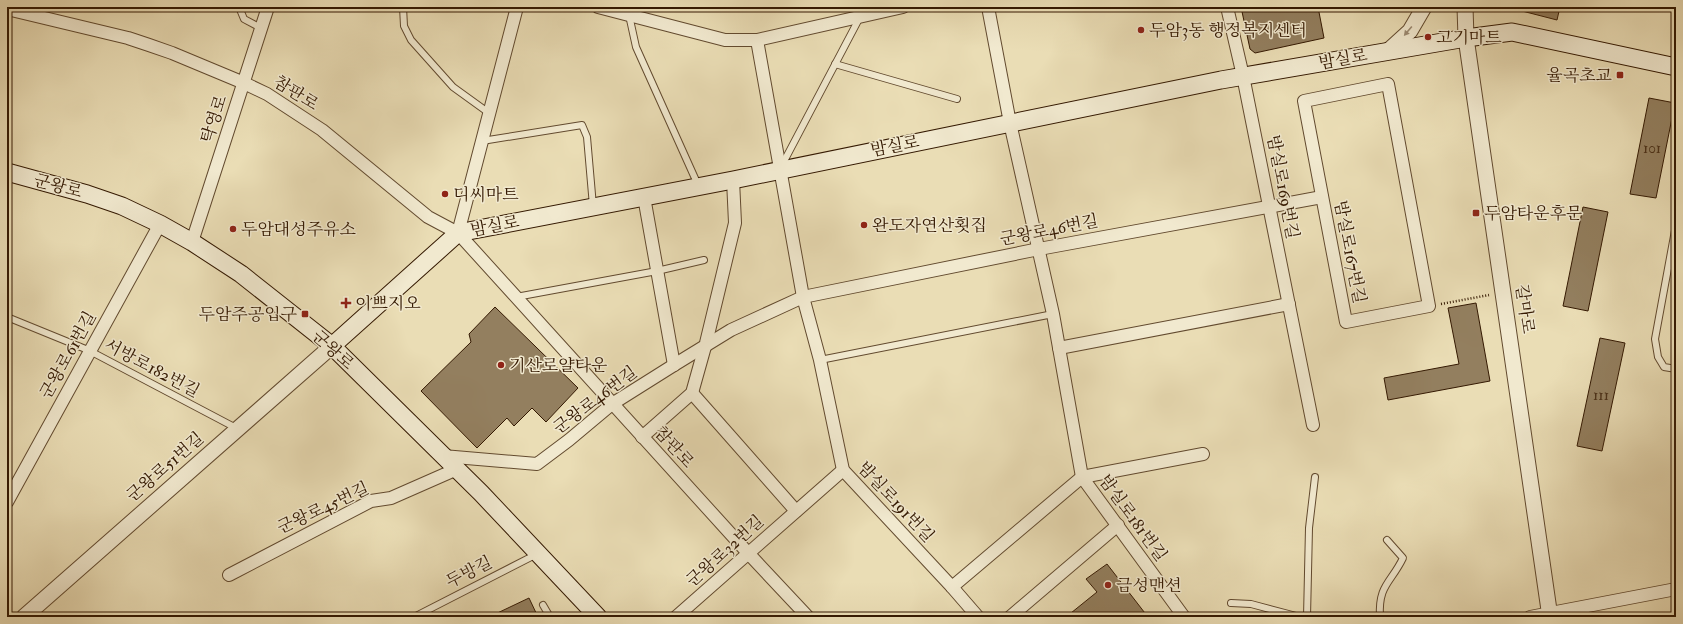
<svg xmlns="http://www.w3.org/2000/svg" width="1683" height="624" font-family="'IM FELL Double Pica','Noto Serif KR',serif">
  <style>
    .building { fill: #937f5f; stroke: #341902 }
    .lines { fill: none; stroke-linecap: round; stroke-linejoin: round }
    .service-casing { stroke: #624a2f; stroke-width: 8 }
    .minor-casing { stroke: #624a2f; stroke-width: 14 }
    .tertiary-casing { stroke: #624a2f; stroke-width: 17 }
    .secondary-casing { stroke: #341902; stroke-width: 19 }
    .path { stroke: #341902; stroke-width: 2.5; stroke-dasharray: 1 2; stroke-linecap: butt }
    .service { stroke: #f1e9cf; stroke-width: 6 }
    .minor { stroke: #f1e9cf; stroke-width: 12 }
    .tertiary { stroke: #f1e9cf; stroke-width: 15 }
    .secondary { stroke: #f1e9cf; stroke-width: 17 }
    .oneway { fill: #9c8b73 }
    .poi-dot { fill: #8f2418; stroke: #f1e9cf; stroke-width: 1.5 }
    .labels { text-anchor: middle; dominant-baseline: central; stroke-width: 3; stroke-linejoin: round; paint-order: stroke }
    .number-label { font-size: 15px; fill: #4c3219 }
    .poi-label { font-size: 17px; fill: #341902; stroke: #f1e9cf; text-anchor: start }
    .street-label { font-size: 17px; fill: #341902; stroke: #f1e9cf }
  </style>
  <rect width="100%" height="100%" fill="#eaddb5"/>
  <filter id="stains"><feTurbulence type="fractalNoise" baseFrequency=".005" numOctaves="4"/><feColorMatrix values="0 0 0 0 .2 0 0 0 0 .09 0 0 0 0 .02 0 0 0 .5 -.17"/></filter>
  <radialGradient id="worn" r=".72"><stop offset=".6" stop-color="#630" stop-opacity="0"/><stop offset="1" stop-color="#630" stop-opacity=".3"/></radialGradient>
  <g class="building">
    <path d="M 1241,7 L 1318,7 L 1324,38 L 1255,53 L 1250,49 Z"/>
    <path d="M 1523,7 L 1560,7 L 1557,20 L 1522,11 Z"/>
    <path d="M 1649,98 L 1675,103 L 1656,198 L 1630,194 Z"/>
    <path d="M 1583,207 L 1608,212 L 1588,311 L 1563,306 Z"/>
    <path d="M 1476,303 L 1490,381 L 1388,400 L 1384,378 L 1459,364 L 1448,308 Z"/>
    <path d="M 495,307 L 578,388 L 546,422 L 532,408 L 514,426 L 507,418 L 477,448 L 421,391 L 471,342 L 469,334 Z"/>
    <path d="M 1600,338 L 1625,343 L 1602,451 L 1577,446 Z"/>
    <path d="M 1107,564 L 1148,617 L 1066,617 L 1097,592 L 1086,579 Z"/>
    <path d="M 529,598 L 538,617 L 489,617 Z"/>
  </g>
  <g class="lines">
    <defs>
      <g id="service">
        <path d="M 239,7 L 244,19 L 261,28"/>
        <path d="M 403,7 L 404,26 L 411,40 L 453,87 L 489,113"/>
        <path d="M 629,15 L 636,47 L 698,185"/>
        <path d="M 835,64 L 957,99"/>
        <path d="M 482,141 L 582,125 L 587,137 L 593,206"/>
        <path d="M 781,167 L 860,17"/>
        <path d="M 1676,225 L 1655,339 L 1658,357 L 1664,367 L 1676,369"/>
        <path d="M 516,297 L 657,271 L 704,260"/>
        <path d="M 7,317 L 88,350 L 238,429"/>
        <path d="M 820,360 L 1053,314"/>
        <path d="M 1231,603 L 1251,604 L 1300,617"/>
        <path d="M 543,605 L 550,617"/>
        <path d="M 414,617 L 537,554"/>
        <path d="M 1307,617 L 1309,528 L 1315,477"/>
        <path d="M 1380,617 C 1378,585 1391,583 1403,558 L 1387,540"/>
      </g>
      <g id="minor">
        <path d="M 598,7 L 725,40 L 757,40 L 903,7"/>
        <path d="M 988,7 L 1010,123 L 1053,314 L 1082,477 L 1184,617"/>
        <path d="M 1227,7 L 1243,76 L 1313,425"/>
        <path d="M 7,9 L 128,38 L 149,45 L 172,53 L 244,83 L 267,94 L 322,130 L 428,217 L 458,233 L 748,553 L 808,617"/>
        <path d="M 757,40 L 803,297 L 820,360 L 843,470 L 952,587 L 978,617"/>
        <path d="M 1388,84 L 1429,306 L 1346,322 L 1304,101 Z"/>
        <path d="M 644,197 L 674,365"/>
        <path d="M 458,233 L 517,7"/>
        <path d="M 192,242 L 268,7"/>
        <path d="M 1059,348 L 1289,304"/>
        <path d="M 692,393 L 796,511"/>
        <path d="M 642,437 L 692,393 L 706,343 L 735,223 L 733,180"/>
        <path d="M 443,456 L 537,464 L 569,440 L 612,404 L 674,365 L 731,330 L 803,297 L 1039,249 L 1322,197"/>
        <path d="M 7,502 L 160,224"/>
        <path d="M 229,575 L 371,501 L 391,498 L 457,469"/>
        <path d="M 952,587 L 1082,477 L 1203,454"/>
        <path d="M 676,617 L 843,470"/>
        <path d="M 1010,617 L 1118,525"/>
        <path d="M 1530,617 L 1676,589"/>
      </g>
      <g id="tertiary">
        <path d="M 1465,7 L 1466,38 L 1550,617"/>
        <path d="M 1388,51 L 1410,31 L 1424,7"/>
        <path d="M 24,617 L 332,346"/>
      </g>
      <g id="secondary">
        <path d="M 7,172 L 87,194 L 122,206 L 160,224 L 192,242 L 241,274 L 332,346 L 481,493 L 598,617"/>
        <path d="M 332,346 L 458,233 L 733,180 L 1221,80 L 1466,38 L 1512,32 L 1676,67"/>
      </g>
    </defs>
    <use href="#service" class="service-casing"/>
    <use href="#minor" class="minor-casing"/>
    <use href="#tertiary" class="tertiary-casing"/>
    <use href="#secondary" class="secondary-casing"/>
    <path class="path" d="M 1441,304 L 1489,295"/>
    <use href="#service" class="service"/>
    <use href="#minor" class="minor"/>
    <use href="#tertiary" class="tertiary"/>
    <use href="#secondary" class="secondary"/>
  </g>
  <defs><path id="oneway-solid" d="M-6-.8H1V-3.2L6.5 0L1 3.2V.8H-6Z"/></defs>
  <use class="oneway" href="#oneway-solid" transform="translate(1408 31) rotate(130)"/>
  <g class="poi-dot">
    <circle cx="1141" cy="30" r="4"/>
    <circle cx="1428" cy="37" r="4"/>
    <rect x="1616" y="71" width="8" height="8" rx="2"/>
    <circle cx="445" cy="194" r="4"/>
    <rect x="1472" y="209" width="8" height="8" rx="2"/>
    <circle cx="864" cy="225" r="4"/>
    <circle cx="233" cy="229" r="4"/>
    <path d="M344 297h4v4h4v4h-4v4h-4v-4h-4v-4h4z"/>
    <rect x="301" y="310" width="8" height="8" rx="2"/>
    <circle cx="501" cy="365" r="4"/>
    <circle cx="1108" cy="585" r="4"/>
  </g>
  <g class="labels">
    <g class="number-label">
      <text x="1652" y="148">101</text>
      <text x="1601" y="395">111</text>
    </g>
    <g class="poi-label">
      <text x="1149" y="30">두암3동 행정복지센터</text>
      <text x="1436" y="37">고기마트</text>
      <text x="1612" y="75" text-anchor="end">율곡초교</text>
      <text x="453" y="194">디씨마트</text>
      <text x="1484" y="213">두암타운후문</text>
      <text x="872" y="225">완도자연산횟집</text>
      <text x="241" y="229">두암대성주유소</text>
      <text x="355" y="303">이쁘지오</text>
      <text x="297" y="314" text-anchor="end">두암주공입구</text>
      <text x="509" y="365">기산로얄타운</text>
      <text x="1116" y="585">금성맨션</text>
    </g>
    <g class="street-label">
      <text transform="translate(1343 59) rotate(-10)">밤실로</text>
      <text transform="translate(296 93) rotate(32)">참판로</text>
      <text transform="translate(214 119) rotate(-72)">탁영로</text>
      <text transform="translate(895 146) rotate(-11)">밤실로</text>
      <text transform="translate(58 186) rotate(15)">군왕로</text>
      <text transform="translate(1283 187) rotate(79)">밤실로169번길</text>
      <text transform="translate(495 226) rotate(-11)">밤실로</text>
      <text transform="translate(1049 230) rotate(-11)">군왕로46번길</text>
      <text transform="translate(1350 252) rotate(79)">밤실로167번길</text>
      <text transform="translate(1525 309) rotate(82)">갈마로</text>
      <text transform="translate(333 350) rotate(42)">군왕로</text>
      <text transform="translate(68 355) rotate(-61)">군왕로61번길</text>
      <text transform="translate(152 368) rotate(28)">서방로182번길</text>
      <text transform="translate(595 400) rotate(-37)">군왕로46번길</text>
      <text transform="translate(674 447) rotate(48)">참판로</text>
      <text transform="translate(165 467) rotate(-41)">군왕로51번길</text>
      <text transform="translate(896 502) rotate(47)">밤실로191번길</text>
      <text transform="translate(323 508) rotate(-25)">군왕로45번길</text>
      <text transform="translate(1133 518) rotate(54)">밤실로181번길</text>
      <text transform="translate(725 551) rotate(-42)">군왕로32번길</text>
      <text transform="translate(469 572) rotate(-27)">두방길</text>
    </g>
  </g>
  <rect width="1683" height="624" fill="none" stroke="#eaddb5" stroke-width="24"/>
  <rect x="8" y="8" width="1667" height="608" fill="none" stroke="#341902" stroke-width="2"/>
  <rect x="12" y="12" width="1659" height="600" fill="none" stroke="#341902"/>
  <rect width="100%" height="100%" filter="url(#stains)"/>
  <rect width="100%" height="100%" fill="url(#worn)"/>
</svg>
